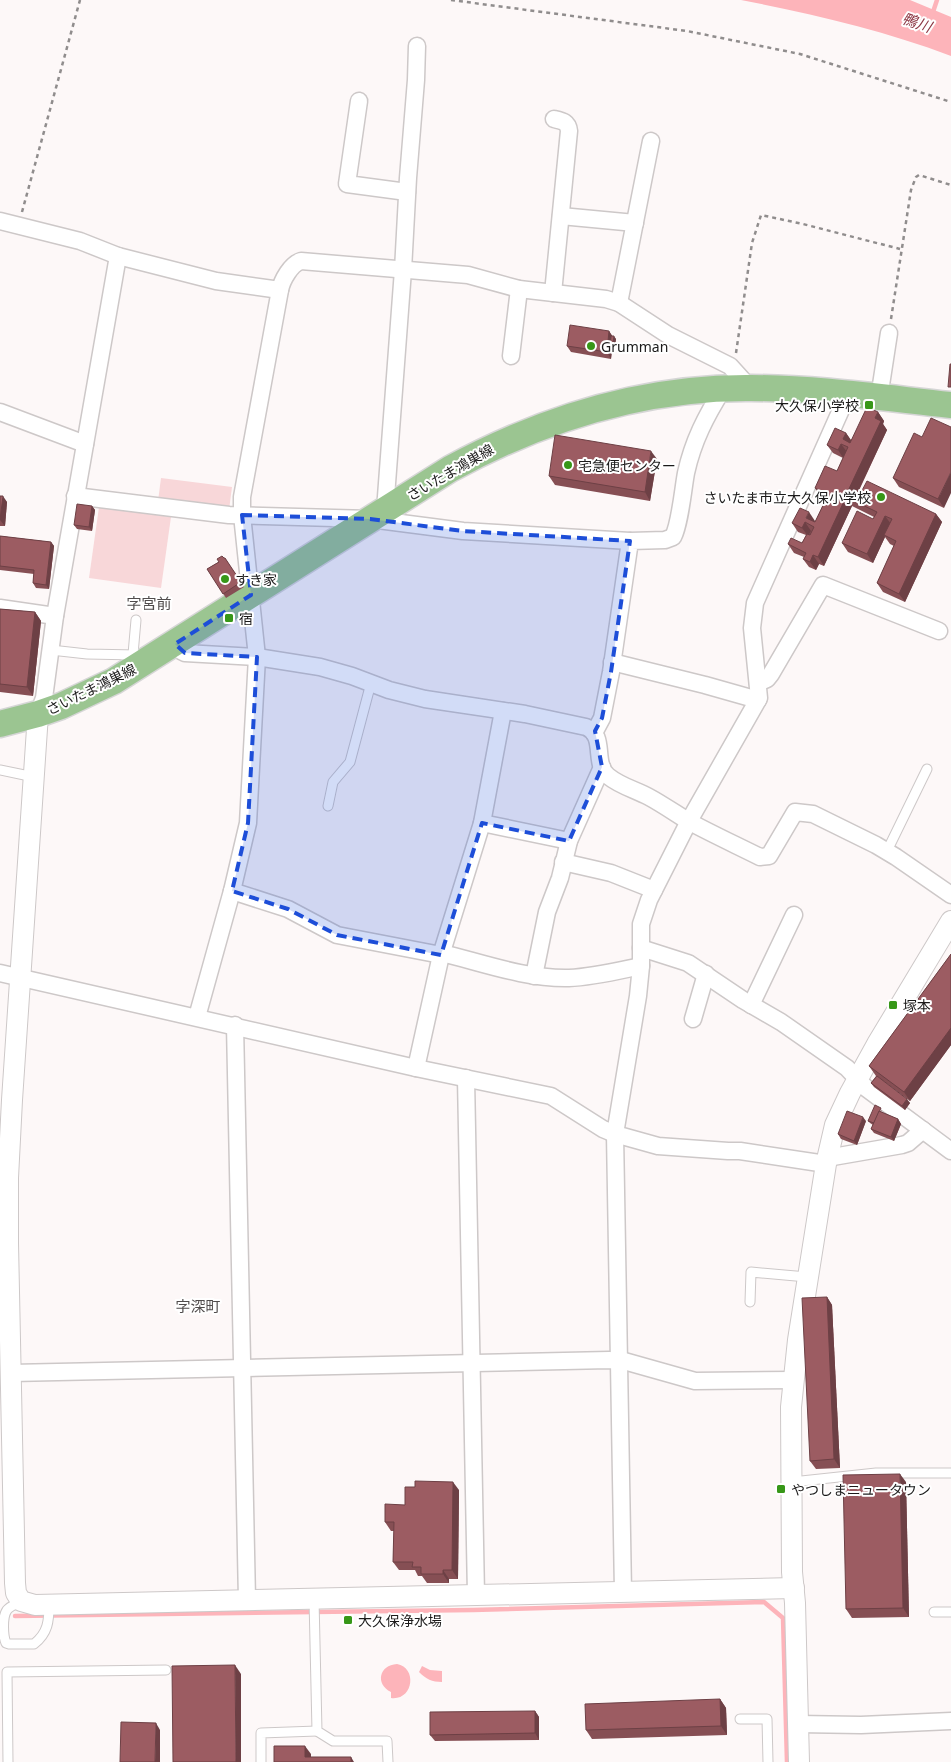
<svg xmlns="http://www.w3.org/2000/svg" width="951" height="1762" font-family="'Noto Sans','Noto Sans JP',sans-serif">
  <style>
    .green { fill: #f8d7d9 }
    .water { fill: #fdb4ba }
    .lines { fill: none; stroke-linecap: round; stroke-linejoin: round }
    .stream { stroke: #fdb4ba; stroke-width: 4.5 }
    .service-casing { stroke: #cdc8c8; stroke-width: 11 }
    .minor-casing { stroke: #cdc8c8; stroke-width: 19 }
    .tertiary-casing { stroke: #cdc8c8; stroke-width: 22 }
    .primary-casing { stroke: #d6d6d6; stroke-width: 29 }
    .path { stroke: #908d8d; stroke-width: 2.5; stroke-dasharray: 4 4; stroke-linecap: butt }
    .service { stroke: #fff; stroke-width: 9 }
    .minor { stroke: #fff; stroke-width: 16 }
    .tertiary { stroke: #fff; stroke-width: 20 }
    .primary { stroke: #9bc591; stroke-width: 26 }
    .wall { fill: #864f54 }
    .shaded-wall { fill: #6d4045 }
    .building { fill: #9c5c62; stroke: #6d4045 }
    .marked { fill: #1d4ed8; fill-opacity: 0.2; stroke: #1d4ed8; stroke-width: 4; stroke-dasharray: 10 6; stroke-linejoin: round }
    .poi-dot { fill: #379718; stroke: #fff; stroke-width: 2 }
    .labels { text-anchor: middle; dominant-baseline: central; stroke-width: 4; stroke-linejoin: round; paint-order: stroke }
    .poi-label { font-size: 14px; fill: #1b1a1a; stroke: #fff; text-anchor: start }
    .street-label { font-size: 14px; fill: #1b1a1a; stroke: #fff }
    .water-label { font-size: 15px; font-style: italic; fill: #8c3744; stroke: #fff }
    .neighbourhood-label { font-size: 15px; fill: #504c4c; stroke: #fff }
  </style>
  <rect width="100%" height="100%" fill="#fdf8f8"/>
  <g class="green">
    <path d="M 161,478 L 232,487 L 229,510 L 158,501 Z"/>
    <path d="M 99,507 L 171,517 L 161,588 L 89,578 Z"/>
  </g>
  <g class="water">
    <path d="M 741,0 L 910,0 L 951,17 L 951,56 C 883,30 812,14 741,0 Z"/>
    <path d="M 397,1664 C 418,1668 413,1701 391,1698 L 391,1692 C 375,1684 379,1665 397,1664 Z"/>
    <path d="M 422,1666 L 430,1670 L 442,1671 L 442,1682 C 432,1682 426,1679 419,1672 Z"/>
  </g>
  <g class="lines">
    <g class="stream">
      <path d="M 932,15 L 937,0"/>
      <path d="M 15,1616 L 473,1610 L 764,1602 L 783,1618 L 787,1762"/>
    </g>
    <defs>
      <g id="service">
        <path d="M 51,650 L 87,654 L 137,655 L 142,657"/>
        <path d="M 133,654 L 136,620"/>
        <path d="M 0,770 L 34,777"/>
        <path d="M 328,806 L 333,782 L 350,762 L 371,683"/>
        <path d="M 887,851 L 927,769"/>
        <path d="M 750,1302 L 751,1272 L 807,1277"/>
        <path d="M 792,1482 L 876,1473 L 951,1473"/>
        <path d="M 314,1599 L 317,1731 L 333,1741 L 387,1741 L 388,1762"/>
        <path d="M 21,1601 C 17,1604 10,1606 7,1610 C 2,1617 3,1636 6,1643 L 9,1644 L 34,1644 C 48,1633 49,1621 49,1605"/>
        <path d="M 934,1612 L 951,1612"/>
        <path d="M 740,1719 L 767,1719 L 768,1762"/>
        <path d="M 8,1762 L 7,1672 L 166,1670"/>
        <path d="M 261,1762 L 261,1733 L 317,1731"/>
      </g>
      <g id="minor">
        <path d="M 359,101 L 347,184 L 407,192"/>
        <path d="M 561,216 L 635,223"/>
        <path d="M 0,221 L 80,241 L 118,256 L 216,281 L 280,290 C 282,280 291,264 301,261 L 468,275 L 519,289 L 606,299 L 619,303 L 668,335 L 730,366 L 750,388"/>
        <path d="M 553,293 L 569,131 C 568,122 563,121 554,119"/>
        <path d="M 619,303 L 651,141"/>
        <path d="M 511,356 L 519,289"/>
        <path d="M 879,398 L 889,333"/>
        <path d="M 0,412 L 85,444"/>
        <path d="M 75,496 L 229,515 L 370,519 L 463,531 L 630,541"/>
        <path d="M 385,510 L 403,270 L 408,178 L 416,80 L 417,46"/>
        <path d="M 0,608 L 55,616"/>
        <path d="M 175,644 L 181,651 L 185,653 L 257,657 L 320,667 L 352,676 L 389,690 L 425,699 L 525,714 L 586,727 C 607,736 592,763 608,776 C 620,786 636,790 649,797 C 662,804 675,813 688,821 C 712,834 736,845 760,857 L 769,856 L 795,812 L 813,814 L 876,845 L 896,857 L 951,895"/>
        <path d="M 612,662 L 705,685 L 758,700"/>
        <path d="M 758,683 L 767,679 L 771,674 L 823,585 L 939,631"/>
        <path d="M 38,714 L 44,698 L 55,616 L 118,256"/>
        <path d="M 594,733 L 602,718 L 611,672 L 630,541 L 665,540 L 673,537 C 680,524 683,489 686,473 C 693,441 706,416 723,389"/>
        <path d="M 482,823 L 569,841"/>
        <path d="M 563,862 L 611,873 L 654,890"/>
        <path d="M 232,891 L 288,909 L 337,935 L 441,955"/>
        <path d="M 641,948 L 688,963 L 743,1000 L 781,1022 L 847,1068 L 866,1088 L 951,1151"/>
        <path d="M 442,953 C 483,963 526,979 569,978 C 593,977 617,971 641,966"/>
        <path d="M 0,973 L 416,1068 L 551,1096 L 603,1129 L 615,1134 L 658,1146 L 728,1151 L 740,1151 L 826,1164"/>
        <path d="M 534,976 L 547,912 L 560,878 L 569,841 L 602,767"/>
        <path d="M 751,1005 L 794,915"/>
        <path d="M 197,1017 L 232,891 L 248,823 L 257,657 L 242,515 L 242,497 L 280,290"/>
        <path d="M 693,1019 L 706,974"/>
        <path d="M 235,1025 L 247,1600"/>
        <path d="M 416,1068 L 441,955 L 482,823 L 503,711"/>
        <path d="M 466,1078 L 476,1595"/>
        <path d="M 827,1158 L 902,1145 L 908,1143 L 923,1130"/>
        <path d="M 11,1373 L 609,1360 L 624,1361 L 695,1381 L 793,1380"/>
        <path d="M 623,1592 L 615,1134 L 638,996 L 641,966 L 641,924 L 649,900 L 689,821 L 759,698 L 752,628 L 755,603 L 848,394"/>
        <path d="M 798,1724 L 861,1725 L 951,1721"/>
      </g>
      <g id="tertiary">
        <path d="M 38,714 L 12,1100 L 8,1178 L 8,1243 L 15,1583 L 16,1593 L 21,1601 L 35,1605 L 794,1588"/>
        <path d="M 799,1762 L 795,1603 L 792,1572 L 791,1407 L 798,1340 L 826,1164 L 835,1125 L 850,1093 L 877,1044 L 951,921"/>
      </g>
      <path id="primary" d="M 0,724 L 38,714 L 61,706 L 114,681 L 450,469 C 542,419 645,387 751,388 C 817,388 885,398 951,405"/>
    </defs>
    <use href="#service" class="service-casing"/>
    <use href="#minor" class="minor-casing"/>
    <use href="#tertiary" class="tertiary-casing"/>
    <use href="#primary" class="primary-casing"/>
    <g class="path">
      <path d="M 451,0 L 687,31 L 800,54 L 951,102"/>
      <path d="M 22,212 L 80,0"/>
      <path d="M 891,319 L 911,190 L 916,177 L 919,175 L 951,185"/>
      <path d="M 736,353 L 752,243 L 761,215 L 803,224 L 900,249"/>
    </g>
    <use href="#service" class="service"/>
    <use href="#minor" class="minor"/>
    <use href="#tertiary" class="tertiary"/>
    <use href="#primary" class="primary"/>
  </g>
  <g class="wall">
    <path d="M 609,331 L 612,336 L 616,339 L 614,351 L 612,351 L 611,359 L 571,352 L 567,346 Z"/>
    <path d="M 878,412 L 884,421 L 883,424 L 887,430 L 856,497 L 858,498 L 936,514 L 942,522 L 905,602 L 883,592 L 877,583 L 894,546 L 890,544 L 885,537 L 873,563 L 848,552 L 842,543 L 873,519 L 874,517 L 852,506 L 824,566 L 819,564 L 816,570 L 809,567 L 803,559 L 804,557 L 794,553 L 788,544 L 802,543 L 806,535 L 798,532 L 792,523 L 815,521 L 814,522 L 815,522 L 826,499 L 821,497 L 815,488 L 837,471 L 843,458 L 833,453 L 827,445 L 846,433 L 851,440 Z"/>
    <path d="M 922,437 L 944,508 L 899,487 L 893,478 Z"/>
    <path d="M 657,459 L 650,501 L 555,485 L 549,476 Z"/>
    <path d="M 0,496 L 7,502 L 5,526 L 0,526 Z"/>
    <path d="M 92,506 L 95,510 L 92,531 L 77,529 L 74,525 Z"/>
    <path d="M 0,536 L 51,542 L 54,546 L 49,589 L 36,588 L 33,583 L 34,574 L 0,570 Z"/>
    <path d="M 225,558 L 244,587 L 226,598 L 207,569 Z"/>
    <path d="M 0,609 L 35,612 L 41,621 L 33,696 L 0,692 Z"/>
    <path d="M 951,954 L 951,1045 L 910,1101 L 882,1080 L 910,1103 L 905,1110 L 874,1087 L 871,1083 L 876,1076 L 869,1066 Z"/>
    <path d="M 882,1110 L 881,1112 L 898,1119 L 901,1124 L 894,1141 L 874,1133 L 871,1129 L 873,1125 L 870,1123 L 868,1121 Z"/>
    <path d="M 866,1121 L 857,1145 L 841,1139 L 838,1134 Z"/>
    <path d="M 827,1297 L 832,1305 L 840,1468 L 816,1469 L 810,1461 Z"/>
    <path d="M 906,1482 L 909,1617 L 852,1618 L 846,1609 Z"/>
    <path d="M 415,1487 L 459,1490 L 458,1579 L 449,1579 L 449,1583 L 427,1583 L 422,1576 L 418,1576 L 415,1570 L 399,1570 L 393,1562 L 394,1531 L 391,1531 L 385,1522 L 405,1505 Z"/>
    <path d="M 720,1699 L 726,1708 L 727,1735 L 592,1739 L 586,1730 Z"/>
    <path d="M 535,1711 L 539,1717 L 539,1740 L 435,1741 L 430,1735 Z"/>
  </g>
  <g class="shaded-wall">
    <path d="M 609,331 L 613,337 L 611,359 L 607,352 Z"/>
    <path d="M 614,336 L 616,339 L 614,351 L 612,349 Z"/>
    <path d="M 878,412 L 884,421 L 883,424 L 887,430 L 853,502 L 847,493 Z"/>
    <path d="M 846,433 L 852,442 L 849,448 L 843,439 Z"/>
    <path d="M 841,444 L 847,452 L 844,459 L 838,450 Z"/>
    <path d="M 651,451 L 657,459 L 650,501 L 645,492 Z"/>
    <path d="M 951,472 L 951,493 L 944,508 L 938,499 Z"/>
    <path d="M 3,496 L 7,502 L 5,526 L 0,520 Z"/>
    <path d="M 846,497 L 852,506 L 824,566 L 818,557 Z"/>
    <path d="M 92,506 L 95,510 L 92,531 L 89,527 Z"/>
    <path d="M 809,512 L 815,521 L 812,526 L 806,518 Z"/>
    <path d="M 936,514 L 942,522 L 905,602 L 899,594 Z"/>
    <path d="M 885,516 L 891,524 L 884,535 L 885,537 L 873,563 L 867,554 Z"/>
    <path d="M 805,522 L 811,531 L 808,536 L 802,528 Z"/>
    <path d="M 51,542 L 54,546 L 49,589 L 46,585 Z"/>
    <path d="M 813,555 L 819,564 L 816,570 L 810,562 Z"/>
    <path d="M 35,612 L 41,621 L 33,696 L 27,687 Z"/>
    <path d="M 951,1028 L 951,1045 L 910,1101 L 904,1092 Z"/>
    <path d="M 907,1099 L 910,1103 L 905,1110 L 902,1106 Z"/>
    <path d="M 863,1117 L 866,1121 L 857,1145 L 854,1141 Z"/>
    <path d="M 898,1119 L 901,1124 L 894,1141 L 891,1137 Z"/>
    <path d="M 827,1297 L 832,1305 L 840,1468 L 834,1459 Z"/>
    <path d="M 900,1474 L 906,1482 L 909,1617 L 903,1608 Z"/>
    <path d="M 453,1482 L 459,1490 L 458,1579 L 452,1570 Z"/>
    <path d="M 443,1570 L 449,1579 L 449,1583 L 443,1574 Z"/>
    <path d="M 235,1665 L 241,1674 L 241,1762 L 236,1762 Z"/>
    <path d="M 720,1699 L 726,1708 L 727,1735 L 721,1726 Z"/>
    <path d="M 535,1711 L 539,1717 L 539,1740 L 535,1733 Z"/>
    <path d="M 156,1723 L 160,1730 L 160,1762 L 155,1762 Z"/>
    <path d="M 305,1746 L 311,1754 L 311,1762 L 305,1757 Z"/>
    <path d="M 351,1757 L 354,1762 L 351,1762 Z"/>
  </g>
  <g class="building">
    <path d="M 570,325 L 609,331 L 607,352 L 567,346 Z"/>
    <path d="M 611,336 L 614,336 L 612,349 L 610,348 Z"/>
    <path d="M 950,364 L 951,364 L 951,387 L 948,387 Z"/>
    <path d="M 867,407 L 878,412 L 875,418 L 881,421 L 847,493 L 858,498 L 867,481 L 936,514 L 899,594 L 877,583 L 896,541 L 884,535 L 892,519 L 885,516 L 867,554 L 842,543 L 857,511 L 873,519 L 877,512 L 846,497 L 818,557 L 813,555 L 810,562 L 803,559 L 806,553 L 788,544 L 791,538 L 802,543 L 807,534 L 810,535 L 814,527 L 805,522 L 802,528 L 792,523 L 800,508 L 809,512 L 806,518 L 815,522 L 828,495 L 815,488 L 825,466 L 837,471 L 848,447 L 841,444 L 838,450 L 827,445 L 835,428 L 846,433 L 843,439 L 850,443 Z"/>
    <path d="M 931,418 L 951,427 L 951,472 L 938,499 L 893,478 L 914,433 L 922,437 Z"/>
    <path d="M 555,435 L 651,451 L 645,492 L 549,476 Z"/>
    <path d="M 0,496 L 3,496 L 0,520 Z"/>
    <path d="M 77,504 L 92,506 L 89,527 L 74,525 Z"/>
    <path d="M 0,536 L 51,542 L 46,585 L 33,583 L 34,570 L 0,566 Z"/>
    <path d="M 222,556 L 224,558 L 225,558 L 241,582 L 223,594 L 207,569 L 219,562 L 217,559 Z"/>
    <path d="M 0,609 L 35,612 L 27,687 L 0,684 Z"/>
    <path d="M 951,954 L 951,1028 L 904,1092 L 869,1066 Z"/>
    <path d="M 877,1076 L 907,1099 L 902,1106 L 871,1083 Z"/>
    <path d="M 875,1105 L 881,1108 L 874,1123 L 868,1121 Z"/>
    <path d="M 847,1111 L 863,1117 L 854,1141 L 838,1134 Z"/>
    <path d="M 879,1111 L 898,1119 L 891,1137 L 871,1129 Z"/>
    <path d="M 827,1297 L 834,1459 L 810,1461 L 802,1298 Z"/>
    <path d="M 900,1474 L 903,1608 L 846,1609 L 843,1475 Z"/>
    <path d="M 415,1481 L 453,1482 L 452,1570 L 443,1570 L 443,1574 L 421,1574 L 421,1567 L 412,1567 L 413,1562 L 393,1562 L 394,1522 L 385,1522 L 385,1504 L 405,1505 L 405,1487 L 415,1487 Z"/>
    <path d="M 235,1665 L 236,1762 L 173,1762 L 172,1666 Z"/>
    <path d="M 720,1699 L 721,1726 L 586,1730 L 585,1704 Z"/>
    <path d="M 535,1711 L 535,1733 L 430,1735 L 430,1712 Z"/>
    <path d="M 121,1722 L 156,1723 L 155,1762 L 120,1762 Z"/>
    <path d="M 274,1746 L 305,1746 L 305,1757 L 351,1757 L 351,1762 L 274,1762 Z"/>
  </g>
  <path class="marked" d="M 242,515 L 370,519 L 463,531 L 630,541 L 611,672 L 602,718 L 595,731 L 602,767 L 569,841 L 482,823 L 441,955 L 337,935 L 288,909 L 232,891 L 248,823 L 257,657 L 185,653 L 175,644 L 251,595 Z"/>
  <g class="poi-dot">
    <circle cx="591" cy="346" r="5"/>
    <rect x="864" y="400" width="10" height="10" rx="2.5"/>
    <circle cx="568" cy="465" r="5"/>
    <circle cx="881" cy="497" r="5"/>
    <circle cx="225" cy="579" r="5"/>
    <rect x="224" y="613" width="10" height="10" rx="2.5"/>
    <rect x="888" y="1000" width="10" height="10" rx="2.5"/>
    <rect x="776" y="1484" width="10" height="10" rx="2.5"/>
    <rect x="343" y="1615" width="10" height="10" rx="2.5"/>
  </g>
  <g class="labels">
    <g class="poi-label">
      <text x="601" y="346">Grumman</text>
      <text x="859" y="405" text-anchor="end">大久保小学校</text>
      <text x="578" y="465">宅急便センター</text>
      <text x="871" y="497" text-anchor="end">さいたま市立大久保小学校</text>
      <text x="235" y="579">すき家</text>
      <text x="239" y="618">宿</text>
      <text x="903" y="1005">塚本</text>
      <text x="791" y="1489">やつしまニュータウン</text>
      <text x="358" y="1620">大久保浄水場</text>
    </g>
    <g class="street-label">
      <text transform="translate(450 472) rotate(-30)">さいたま鴻巣線</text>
      <text transform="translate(91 689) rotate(-26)">さいたま鴻巣線</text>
    </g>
    <g class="water-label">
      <text transform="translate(917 22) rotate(19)">鴨川</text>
    </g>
    <g class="neighbourhood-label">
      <text x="149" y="603">字宮前</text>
      <text x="198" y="1306">字深町</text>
    </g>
  </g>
</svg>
